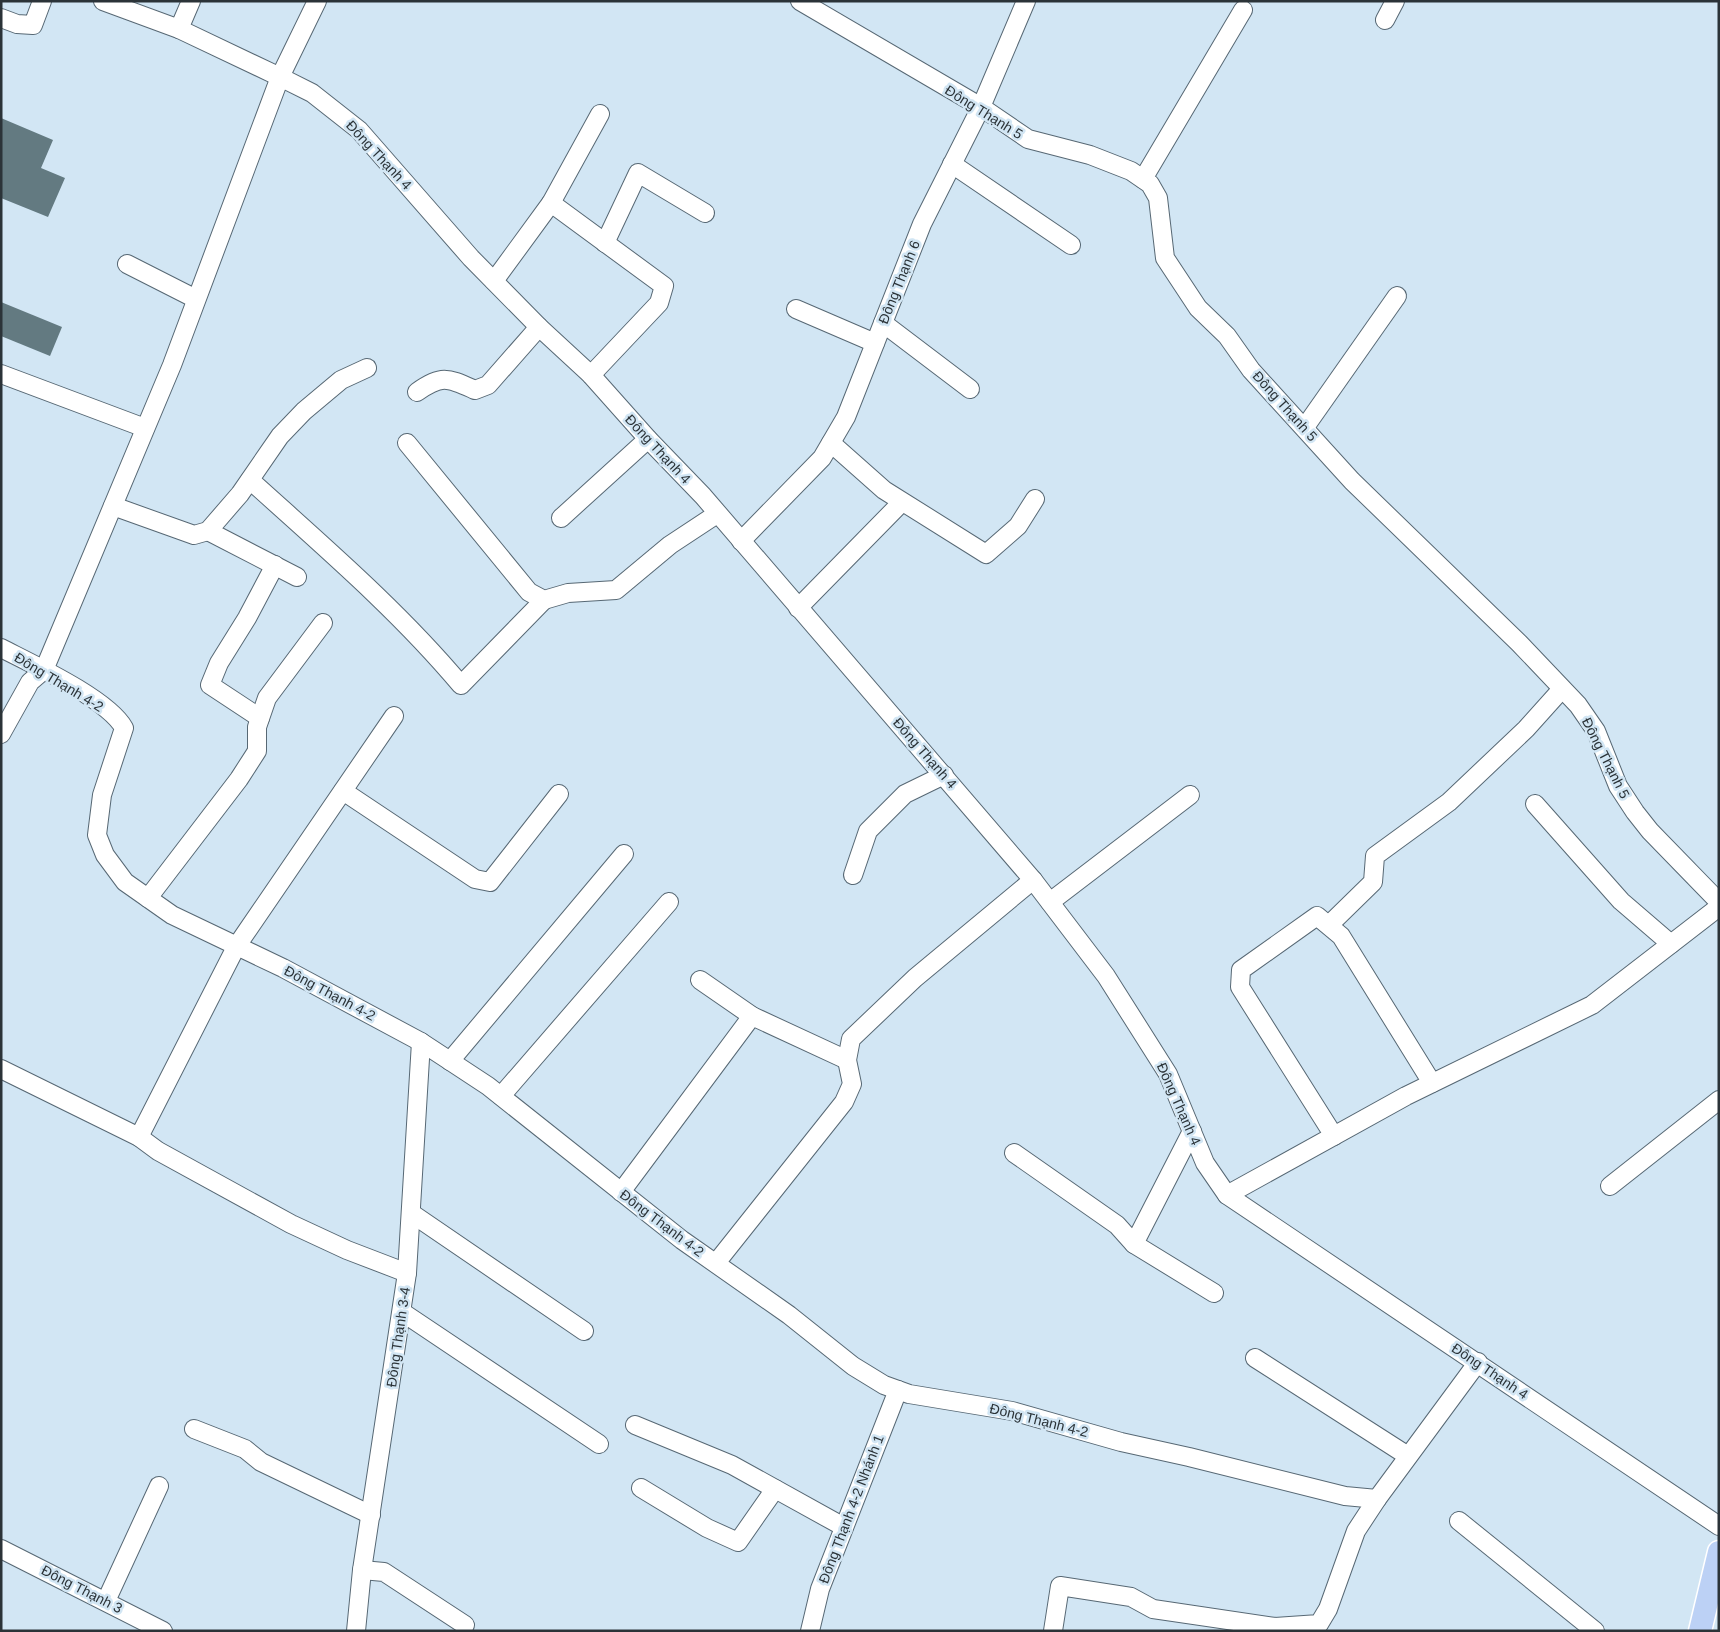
<svg xmlns="http://www.w3.org/2000/svg" width="1720" height="1632" font-family="Helvetica,sans-serif">
  <style>
    .building { fill: #637a81 }
    .lines { fill: none; stroke-linecap: round; stroke-linejoin: round }
    .minor-casing { stroke: #576874; stroke-width: 20 }
    .major-casing { stroke: #fff; stroke-width: 25 }
    .minor { stroke: #fff; stroke-width: 18 }
    .major { stroke: #bcd1f5; stroke-width: 22 }
    .labels { text-anchor: middle; dominant-baseline: central; stroke-width: 5; stroke-linejoin: round; paint-order: stroke }
    .street-label { font-size: 14px; fill: #2b3338; stroke: #d2e6f4 }
  </style>
  <rect width="100%" height="100%" fill="#d2e6f4"/>
  <g class="building">
    <path d="M 1,118 L 53,140 L 41,168 L 65,178 L 48,217 L 1,198 Z"/>
    <path d="M 1,302 L 62,327 L 50,356 L 1,336 Z"/>
  </g>
  <g class="lines">
    <defs>
      <g id="minor">
        <path d="M 103,1 L 179,29 L 280,77 L 312,93 L 359,130 L 471,258 L 539,327 L 591,375 L 648,439 L 703,496 L 1033,880 L 1106,976 L 1168,1074 L 1205,1163 L 1227,1195 L 1719,1526"/>
        <path d="M 800,1 L 981,107 L 1028,139 L 1090,155 L 1131,171 L 1150,184 L 1158,198 L 1165,258 L 1198,308 L 1227,336 L 1251,370 L 1352,481 L 1519,643 L 1578,705 L 1596,731 L 1618,786 L 1635,812 L 1650,831 L 1719,902"/>
        <path d="M 1,18 L 17,24 L 33,25 L 42,1"/>
        <path d="M 1385,20 L 1395,1"/>
        <path d="M 179,29 L 191,1"/>
        <path d="M 952,164 L 1071,245"/>
        <path d="M 1143,179 L 1243,10"/>
        <path d="M 551,203 L 664,286 L 659,303 L 591,375"/>
        <path d="M 605,243 L 638,173 L 705,213"/>
        <path d="M 127,264 L 196,299"/>
        <path d="M 494,281 L 551,203 L 600,114"/>
        <path d="M 796,309 L 875,343"/>
        <path d="M 883,323 L 970,389"/>
        <path d="M 1,374 L 145,428"/>
        <path d="M 417,392 C 442,374 448,378 475,390 L 488,385 L 539,327"/>
        <path d="M 1305,427 L 1397,296"/>
        <path d="M 407,443 L 529,592 L 544,600 L 568,593 L 616,590 L 670,545 L 717,514"/>
        <path d="M 831,443 L 884,490 L 986,554 L 1018,526 L 1035,499"/>
        <path d="M 250,480 C 323,546 398,610 461,685 L 544,600"/>
        <path d="M 113,506 L 194,535 L 208,531 L 240,494 L 280,436 L 304,411 L 341,380 L 367,368"/>
        <path d="M 561,518 L 648,439"/>
        <path d="M 208,531 L 297,577"/>
        <path d="M 741,541 L 822,458 L 846,417 L 922,224 L 981,107 L 1026,1"/>
        <path d="M 798,608 L 902,502"/>
        <path d="M 1,648 C 32,664 108,699 124,728 L 102,795 L 97,835 L 105,855 L 125,882 L 172,915 L 283,968 L 421,1042 L 450,1061 L 488,1086 L 682,1240 L 789,1315 L 853,1366 L 884,1385 L 909,1394 L 1012,1411 L 1121,1442 L 1189,1457 L 1345,1496 L 1377,1499 L 1478,1362"/>
        <path d="M 260,718 L 210,685 L 219,663 L 247,618 L 275,565"/>
        <path d="M 1,734 L 30,682 L 44,670 L 52,651 L 172,365 L 280,77 L 317,1"/>
        <path d="M 343,791 L 475,879 L 490,882 L 559,794"/>
        <path d="M 1535,804 L 1621,901 L 1671,944"/>
        <path d="M 853,875 L 868,831 L 905,794 L 944,775"/>
        <path d="M 148,898 L 239,779 L 257,751 L 257,727 L 267,698 L 323,623"/>
        <path d="M 1050,902 L 1190,795"/>
        <path d="M 1329,925 L 1373,882 L 1375,856 L 1449,802 L 1526,729 L 1561,690"/>
        <path d="M 700,980 L 752,1016 L 847,1060"/>
        <path d="M 450,1061 L 624,854"/>
        <path d="M 1,1069 L 139,1137 L 158,1151 L 291,1224 L 347,1250 L 407,1273"/>
        <path d="M 501,1096 L 669,902"/>
        <path d="M 1334,1136 L 1240,987 L 1241,970 L 1317,916 L 1341,936 L 1432,1083"/>
        <path d="M 139,1137 L 236,947 L 394,716"/>
        <path d="M 1014,1153 L 1117,1225 L 1134,1244 L 1214,1293"/>
        <path d="M 1610,1186 L 1719,1100"/>
        <path d="M 621,1192 L 752,1016"/>
        <path d="M 1227,1195 L 1406,1096 L 1592,1005 L 1719,907"/>
        <path d="M 411,1213 L 584,1331"/>
        <path d="M 1134,1244 L 1192,1131"/>
        <path d="M 716,1263 L 844,1102 L 852,1084 L 847,1060 L 851,1039 L 915,978 L 1033,880"/>
        <path d="M 402,1312 L 599,1444"/>
        <path d="M 1255,1358 L 1408,1456"/>
        <path d="M 635,1425 L 732,1465 L 844,1527"/>
        <path d="M 194,1429 L 245,1449 L 261,1462 L 371,1515"/>
        <path d="M 641,1488 L 707,1528 L 738,1542 L 775,1489"/>
        <path d="M 1459,1521 L 1595,1631"/>
        <path d="M 1,1549 L 163,1631"/>
        <path d="M 362,1570 L 384,1572 L 465,1625"/>
        <path d="M 106,1601 L 159,1486"/>
        <path d="M 356,1631 L 362,1570 L 407,1273 L 421,1042"/>
        <path d="M 810,1631 L 820,1589 L 898,1390"/>
        <path d="M 1053,1631 L 1060,1586 L 1131,1597 L 1153,1609 L 1275,1627 L 1319,1624 L 1328,1609 L 1356,1531 L 1377,1499"/>
      </g>
      <path id="major" d="M 1700,1631 L 1719,1552"/>
    </defs>
    <use href="#minor" class="minor-casing"/>
    <use href="#major" class="major-casing"/>
    <use href="#minor" class="minor"/>
    <use href="#major" class="major"/>
  </g>
  <g class="labels">
    <g class="street-label">
      <text transform="translate(984 112) rotate(32)">Đông Thạnh 5</text>
      <text transform="translate(379 155) rotate(47)">Đông Thạnh 4</text>
      <text transform="translate(899 282) rotate(-68)">Đông Thạnh 6</text>
      <text transform="translate(1285 406) rotate(48)">Đông Thạnh 5</text>
      <text transform="translate(658 449) rotate(47)">Đông Thạnh 4</text>
      <text transform="translate(59 682) rotate(31)">Đông Thạnh 4-2</text>
      <text transform="translate(925 753) rotate(49)">Đông Thạnh 4</text>
      <text transform="translate(1606 758) rotate(63)">Đông Thạnh 5</text>
      <text transform="translate(330 993) rotate(28)">Đông Thạnh 4-2</text>
      <text transform="translate(1179 1104) rotate(66)">Đông Thạnh 4</text>
      <text transform="translate(662 1223) rotate(37)">Đông Thạnh 4-2</text>
      <text transform="translate(398 1337) rotate(-82)">Đông Thạnh 3-4</text>
      <text transform="translate(1490 1371) rotate(34)">Đông Thạnh 4</text>
      <text transform="translate(1039 1420) rotate(14)">Đông Thạnh 4-2</text>
      <text transform="translate(851 1509) rotate(-69)">Đông Thạnh 4-2 Nhánh 1</text>
      <text transform="translate(82 1589) rotate(27)">Đông Thạnh 3</text>
    </g>
  </g>
  <rect width="1720" height="1632" fill="none" stroke="#2b3338" stroke-width="5"/>
</svg>
